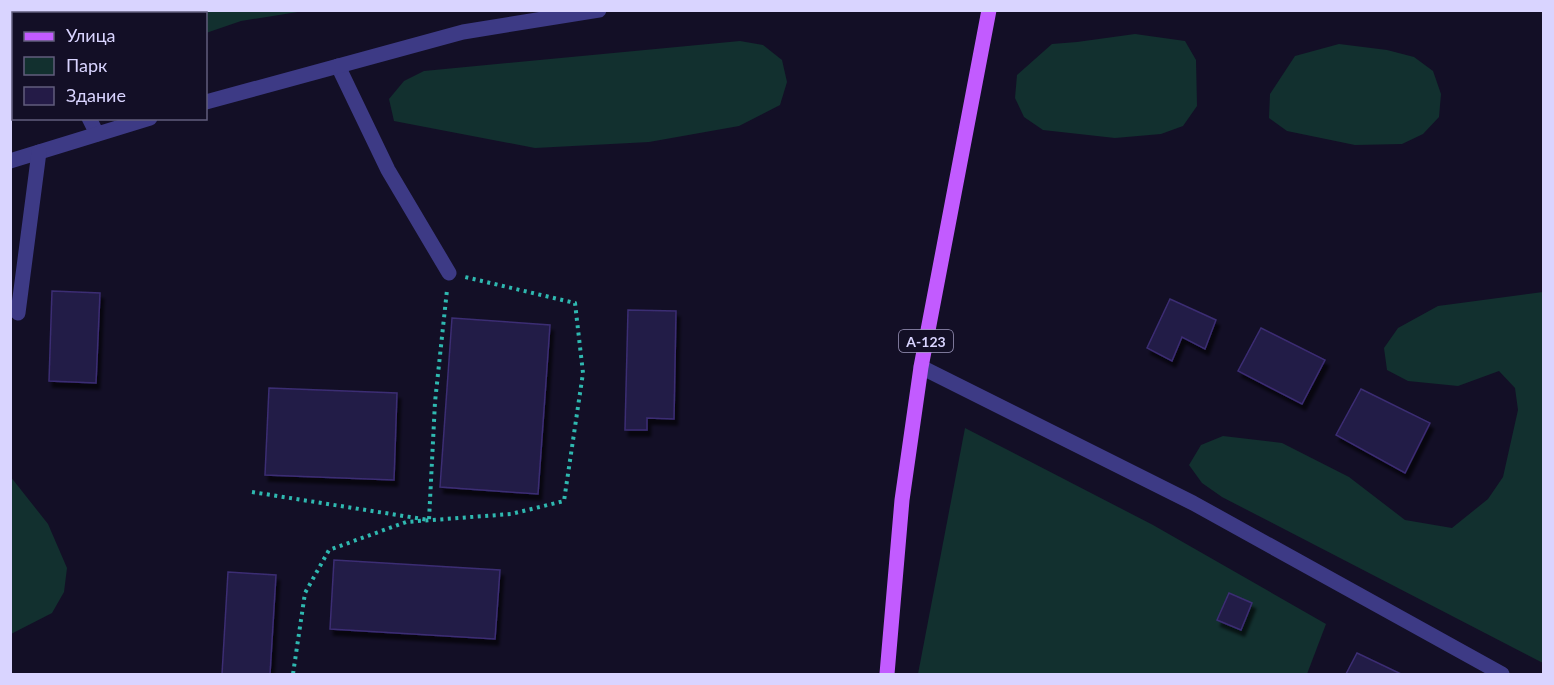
<svg xmlns="http://www.w3.org/2000/svg" width="1554" height="685" font-family="Lato,sans-serif">
  <style>
    .green { fill: #12302f }
    .building { fill: #241b47; stroke: #3b2d73; stroke-width: 1.5; filter: url(#shadow) }
    .lines { fill: none; stroke-linecap: round; stroke-linejoin: round }
    .path { stroke: #2fb8b0; stroke-width: 4; stroke-dasharray: 3 4.5; stroke-linecap: butt }
    .minor { stroke: #3d3a85; stroke-width: 15 }
    .major { stroke: #c25bff; stroke-width: 15 }
    .labels { text-anchor: middle; dominant-baseline: central; stroke-width: 5; stroke-linejoin: round; paint-order: stroke }
    .shield { fill: #130f26; stroke: #9e99be; stroke-width: 1.5 }
    .shield-label { font-size: 14px; font-weight: bold; fill: #d9d4ff }
  </style>
  <defs>
    <filter id="shadow"><feDropShadow dx="3.5" dy="6" stdDeviation="1.5" flood-color="#0009"/></filter>
  </defs>
  <rect width="100%" height="100%" fill="#130f26"/>
  <g class="green">
    <path d="M 77,11 L 304,11 L 241,21 L 206,33 L 206,14 L 78,14 Z"/>
    <path d="M 1135,34 L 1185,41 L 1196,60 L 1197,106 L 1183,126 L 1161,134 L 1115,138 L 1043,130 L 1024,117 L 1015,98 L 1017,75 L 1052,44 L 1077,42 Z"/>
    <path d="M 740,41 L 763,45 L 782,60 L 787,82 L 780,105 L 739,126 L 649,142 L 535,148 L 394,121 L 389,99 L 404,81 L 424,71 Z"/>
    <path d="M 1339,44 L 1387,50 L 1414,57 L 1433,71 L 1441,94 L 1439,117 L 1423,134 L 1402,144 L 1355,145 L 1287,131 L 1269,118 L 1270,94 L 1295,56 Z"/>
    <path d="M 1543,292 L 1543,663 L 1222,497 L 1202,483 L 1189,465 L 1201,445 L 1223,436 L 1282,443 L 1349,477 L 1405,520 L 1452,528 L 1488,499 L 1503,477 L 1518,410 L 1515,388 L 1499,371 L 1458,386 L 1408,381 L 1387,370 L 1384,348 L 1398,328 L 1438,306 Z"/>
    <path d="M 965,428 L 1153,525 L 1326,624 L 1307,674 L 918,674 Z"/>
    <path d="M 10,476 L 48,524 L 67,568 L 64,592 L 52,613 L 11,634 Z"/>
  </g>
  <g class="building">
    <path d="M 52,291 L 100,293 L 96,383 L 49,381 Z"/>
    <path d="M 1170,299 L 1216,320 L 1205,349 L 1182,337 L 1172,361 L 1147,348 Z"/>
    <path d="M 628,310 L 676,311 L 674,419 L 647,418 L 647,430 L 625,430 Z"/>
    <path d="M 452,318 L 550,325 L 538,494 L 440,487 Z"/>
    <path d="M 1261,328 L 1325,360 L 1302,404 L 1238,371 Z"/>
    <path d="M 269,388 L 397,393 L 394,480 L 265,475 Z"/>
    <path d="M 1361,389 L 1430,423 L 1405,473 L 1336,435 Z"/>
    <path d="M 334,560 L 500,570 L 495,639 L 330,629 Z"/>
    <path d="M 228,572 L 276,575 L 270,674 L 222,674 Z"/>
    <path d="M 1229,593 L 1252,603 L 1241,630 L 1217,620 Z"/>
    <path d="M 1357,653 L 1401,674 L 1346,674 Z"/>
  </g>
  <g class="lines">
    <g class="path">
      <path d="M 252,492 L 429,520 L 435,402 L 447,290"/>
      <path d="M 293,674 L 305,593 L 329,550 L 406,522 L 511,514 L 564,501 L 583,373 L 575,303 L 465,277"/>
    </g>
    <g class="minor">
      <path d="M 30,10 L 31,14"/>
      <path d="M 338,66 L 388,170 L 449,273"/>
      <path d="M 206,102 L 463,32 L 599,10"/>
      <path d="M 89,118 L 97,134"/>
      <path d="M 10,161 L 150,118"/>
      <path d="M 18,313 L 39,152"/>
      <path d="M 921,367 L 1193,503 L 1502,674"/>
    </g>
    <path class="major" d="M 887,674 L 902,500 L 921,367 L 989,10"/>
  </g>
  <g class="labels">
    <rect class="shield" x="899" y="330" width="54" height="22" rx="4.5"/>
    <g class="shield-label">
      <text x="926" y="341">А-123</text>
    </g>
  </g>
  <rect width="1554" height="685" fill="none" stroke="#d9d4ff" stroke-width="24"/>
  <rect x="12" y="12" width="195" height="108" fill="#130f26" stroke="#625e7d" stroke-width="1.5"/>
  <rect x="24" y="32" width="30" height="9" fill="#c25bff" stroke="#625e7d" stroke-width="1.5"/>
  <text x="66" y="42" font-size="18" fill="#d9d4ff">Улица</text>
  <rect x="24" y="57" width="30" height="18" fill="#12302f" stroke="#625e7d" stroke-width="1.5"/>
  <text x="66" y="72" font-size="18" fill="#d9d4ff">Парк</text>
  <rect x="24" y="87" width="30" height="18" fill="#241b47" stroke="#625e7d" stroke-width="1.5"/>
  <text x="66" y="102" font-size="18" fill="#d9d4ff">Здание</text>
</svg>
